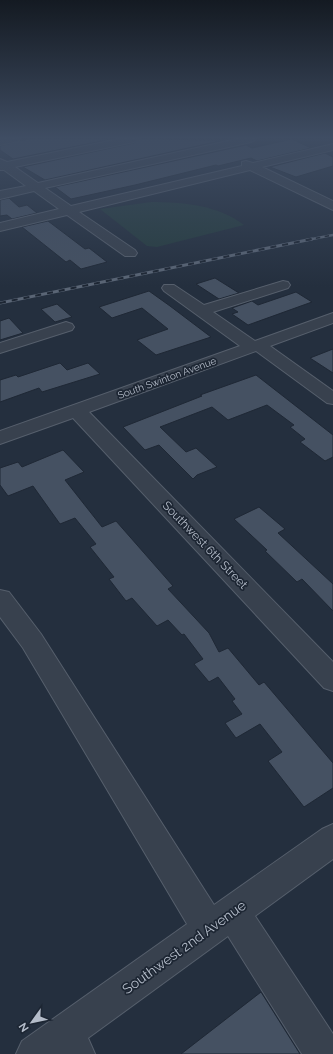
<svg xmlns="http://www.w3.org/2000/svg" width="333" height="1054" font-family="Raleway,sans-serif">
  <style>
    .green { fill: #263c3f }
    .building { fill: #455162; stroke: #1f2835 }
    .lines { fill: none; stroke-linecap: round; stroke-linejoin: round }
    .minor-casing { stroke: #565f6c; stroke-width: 2 }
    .minor { fill: #38414e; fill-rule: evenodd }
    .rail-far1-casing { stroke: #5a6575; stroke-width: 2.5 }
    .rail-casing { stroke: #5a6575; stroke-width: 3 }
    .rail-far1 { stroke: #1d2633; stroke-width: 1.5; stroke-dasharray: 4.5; stroke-linecap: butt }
    .rail { stroke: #1d2633; stroke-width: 2; stroke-dasharray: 6; stroke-linecap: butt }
    .labels { text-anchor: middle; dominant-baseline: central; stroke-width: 3.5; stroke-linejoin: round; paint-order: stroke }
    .far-street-label { font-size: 10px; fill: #b4bcc9; stroke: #1d2633 }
    .street-label { font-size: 12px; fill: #b4bcc9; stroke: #1d2633 }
    .near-street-label { font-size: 14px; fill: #b4bcc9; stroke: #1d2633 }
  </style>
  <rect width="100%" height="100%" fill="#242f3e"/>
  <path class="green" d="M 151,202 C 183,202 218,205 244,225 L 157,247 L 147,246 L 100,209 Z"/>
  <g class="building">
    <path d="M 28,139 L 111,139 L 13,159 L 0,150 L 0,146 Z"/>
    <path d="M 140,139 L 224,140 L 45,180 L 23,167 L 134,143 Z"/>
    <path d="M 292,139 L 311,148 L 257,161 L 251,158 L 218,166 L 216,165 L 135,185 L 71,199 L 55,187 L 246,145 L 252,148 Z"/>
    <path d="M 325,153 L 333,157 L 333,166 L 296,177 L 270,167 Z"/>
    <path d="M 9,198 L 19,207 L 27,205 L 37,213 L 12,219 L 7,215 L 0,216 L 0,200 Z"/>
    <path d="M 48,221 L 85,249 L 89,248 L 107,262 L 81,269 L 70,260 L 66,262 L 22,227 Z"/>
    <path d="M 215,278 L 239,293 L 219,299 L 196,284 Z"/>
    <path d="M 149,291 L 170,306 L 211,337 L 156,355 L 137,340 L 168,329 L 142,308 L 112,318 L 99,307 Z"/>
    <path d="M 296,292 L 312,302 L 248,325 L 232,314 L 238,312 L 232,308 L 252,301 L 258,305 Z"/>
    <path d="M 57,304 L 72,317 L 55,322 L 41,309 Z"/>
    <path d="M 9,318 L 23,333 L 0,340 L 0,321 Z"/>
    <path d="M 333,349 L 333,373 L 310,358 Z"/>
    <path d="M 60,363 L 67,370 L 88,363 L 100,374 L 42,392 L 39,388 L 0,402 L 0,380 L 16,375 L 18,377 Z"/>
    <path d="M 256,375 L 333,435 L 333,457 L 325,461 L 300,442 L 305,439 L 290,427 L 294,425 L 267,405 L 228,420 L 212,407 L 160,427 L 186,452 L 196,448 L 217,467 L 197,475 L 193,479 L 159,445 L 145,450 L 123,427 L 202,396 L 200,395 Z"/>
    <path d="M 63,450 L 84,472 L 65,480 L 102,527 L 116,521 L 173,586 L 168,589 L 209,633 L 219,652 L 228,648 L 259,685 L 264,682 L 333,763 L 333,788 L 304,807 L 268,761 L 282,752 L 260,724 L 236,738 L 225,723 L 242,714 L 232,701 L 235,699 L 218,677 L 209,682 L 194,664 L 203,659 L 184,634 L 182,635 L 168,620 L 157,626 L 132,598 L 126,601 L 109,579 L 114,577 L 90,547 L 96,544 L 75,518 L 60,524 L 33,486 L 8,496 L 0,485 L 0,468 L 18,462 L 22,467 Z"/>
    <path d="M 259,507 L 285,529 L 278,533 L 333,584 L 333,611 L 302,579 L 297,582 L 265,551 L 267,550 L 234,519 Z"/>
    <path d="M 261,992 L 300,1054 L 181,1054 Z"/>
  </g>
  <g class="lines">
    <defs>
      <g id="minor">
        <path d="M 0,139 L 20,139 L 19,141 L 0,145 Z"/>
        <path d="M 119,139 L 139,139 L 134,142 L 15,167 L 38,183 L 237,139 L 256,139 L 251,142 L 45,188 L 71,206 L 242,166 L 242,162 L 246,161 L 253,163 L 333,144 L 333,150 L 262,167 L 333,201 L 333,210 L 250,170 L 79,212 L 135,250 L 137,253 L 135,256 L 125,256 L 67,215 L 0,231 L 0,223 L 59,209 L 34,191 L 0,199 L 0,191 L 26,186 L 4,170 L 0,170 L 0,159 L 7,162 Z"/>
        <path d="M 283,281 L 288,282 L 290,285 L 288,288 L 213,312 L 255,341 L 333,313 L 333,323 L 270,346 L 333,391 L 333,404 L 327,403 L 256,351 L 89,412 L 333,662 L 333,691 L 324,688 L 73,418 L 0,444 L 0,431 L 240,346 L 164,291 L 162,288 L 164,285 L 174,285 L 204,305 Z"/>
        <path d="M 66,322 L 72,324 L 74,327 L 72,330 L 0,353 L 0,343 Z"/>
        <path d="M 0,590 L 9,592 L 41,634 L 214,905 L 322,829 L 333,824 L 333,859 L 255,916 L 333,1034 L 333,1054 L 302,1054 L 228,936 L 88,1038 L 95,1054 L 16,1054 L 22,1041 L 187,924 L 23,648 L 0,617 Z"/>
      </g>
    </defs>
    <use href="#minor" class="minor-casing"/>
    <use href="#minor" class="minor"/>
    <defs>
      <path id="rail-far1" d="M 307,240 L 333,235"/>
      <path id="rail" d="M 0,303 L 312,239"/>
    </defs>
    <use href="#rail-far1" class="rail-far1-casing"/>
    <use href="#rail" class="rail-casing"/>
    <use href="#rail-far1" class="rail-far1"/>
    <use href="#rail" class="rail"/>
  </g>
  <linearGradient id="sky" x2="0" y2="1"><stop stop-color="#141a22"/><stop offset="0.48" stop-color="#3f4d63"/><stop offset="1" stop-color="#3f4d63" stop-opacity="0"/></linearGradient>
  <rect width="333" height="287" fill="url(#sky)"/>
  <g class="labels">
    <g class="far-street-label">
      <text transform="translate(167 378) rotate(-20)">South Swinton Avenue</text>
    </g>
    <g class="street-label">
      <text transform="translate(205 545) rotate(46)">Southwest 6th Street</text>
    </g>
    <g class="near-street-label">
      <text transform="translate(184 947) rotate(-36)">Southwest 2nd Avenue</text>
    </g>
  </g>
  <g transform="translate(32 1022) rotate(237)" stroke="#1d2633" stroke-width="3" paint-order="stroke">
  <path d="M0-3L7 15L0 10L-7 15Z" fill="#b4bcc9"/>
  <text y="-6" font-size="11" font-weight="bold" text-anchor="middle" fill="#b4bcc9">N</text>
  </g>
</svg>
